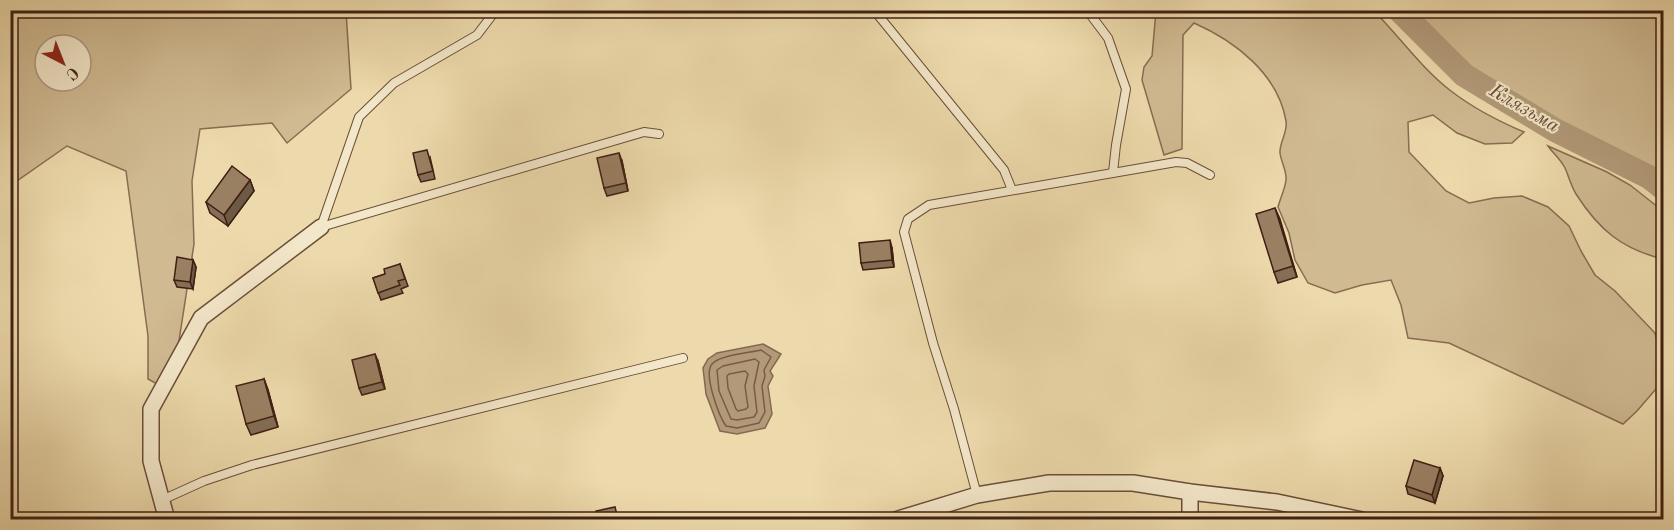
<svg xmlns="http://www.w3.org/2000/svg" width="1674" height="530" font-family="'Old Standard TT',serif">
  <style>
    .green { fill: #d0ba92; stroke: #886c52; stroke-width: 1.5; fill-rule: evenodd }
    .water { fill: #b29a78; stroke: #846950; stroke-width: 1.5 }
    .lines { fill: none; stroke-linecap: round; stroke-linejoin: round }
    .shore { stroke: #795c46; stroke-width: 1.5 }
    .river { stroke: #b29a78; stroke-width: 24 }
    .service-casing { stroke: #6b4e39; stroke-width: 10 }
    .minor-casing { stroke: #6b4e39; stroke-width: 18 }
    .service { stroke: #f3e7c9; stroke-width: 8 }
    .minor { stroke: #f3e7c9; stroke-width: 15 }
    .wall { fill: #846e55; stroke: #401f13; stroke-width: 1.5 }
    .shaded-wall { fill: #6c5a45; stroke: #401f13; stroke-width: 1.5 }
    .building { fill: #9a8063; stroke: #401f13; stroke-width: 1.5 }
    .labels { text-anchor: middle; dominant-baseline: central; stroke-width: 4.5; stroke-linejoin: round; paint-order: stroke }
    .water-label { font-size: 20px; font-style: italic; fill: #684a36; stroke: #f3e7c9 }
  </style>
  <rect width="100%" height="100%" fill="#eddaac"/>
  <filter id="stains"><feTurbulence type="fractalNoise" baseFrequency=".00333" numOctaves="4"/><feColorMatrix values="0 0 0 0 .2 0 0 0 0 .09 0 0 0 0 .02 0 0 0 .5 -.17"/></filter>
  <radialGradient id="worn" r=".72"><stop offset=".6" stop-color="#630" stop-opacity="0"/><stop offset="1" stop-color="#630" stop-opacity=".3"/></radialGradient>
  <g class="green">
    <path d="M 11,11 L 346,11 L 351,89 L 287,143 L 272,123 L 200,129 L 192,181 L 194,244 L 178,347 L 157,384 L 148,379 L 148,336 L 126,171 L 67,146 L 11,185 ZM 45,45 L 81,45 L 81,81 L 45,81 Z"/>
    <path d="M 1156,11 L 1374,11 C 1400,37 1422,69 1451,91 C 1473,108 1498,121 1524,132 L 1512,143 L 1485,144 L 1457,133 L 1433,115 L 1408,122 L 1409,152 L 1446,191 L 1469,203 L 1494,198 L 1522,196 L 1548,207 L 1569,226 L 1581,251 L 1595,275 L 1615,291 L 1655,333 L 1662,361 L 1656,389 L 1637,411 L 1623,424 L 1449,343 L 1408,338 L 1401,305 L 1391,280 L 1362,285 L 1335,293 L 1308,283 L 1295,260 L 1289,233 L 1278,207 C 1280,199 1285,189 1286,180 C 1287,171 1281,162 1280,153 C 1279,143 1288,132 1286,121 C 1278,74 1235,41 1194,23 L 1183,35 L 1182,149 L 1164,155 L 1142,80 L 1144,67 L 1152,56 Z"/>
    <path d="M 1413,11 L 1663,11 L 1663,180 L 1642,165 L 1547,116 L 1479,74 Z"/>
    <path d="M 1548,146 L 1607,172 L 1630,185 L 1663,211 L 1663,259 C 1622,249 1599,230 1576,194 C 1571,186 1569,177 1565,168 C 1561,160 1553,153 1548,146 Z"/>
  </g>
  <path class="water" d="M 763,344 L 781,354 L 770,371 L 773,376 L 768,386 L 772,414 L 765,428 L 737,434 L 720,431 L 706,394 L 703,368 L 708,359 L 717,353 Z"/>
  <g class="lines">
    <g class="shore">
      <path d="M 761,350 L 771,357 L 764,370 L 765,376 L 762,386 L 765,412 L 759,423 L 737,428 L 726,426 C 719,416 703,374 712,364 C 720,355 749,353 761,350 Z"/>
      <path d="M 755,359 L 759,362 L 754,386 L 757,412 L 754,417 L 737,420 L 731,419 L 719,391 L 717,370 L 723,366 Z"/>
      <path d="M 745,371 L 748,374 L 745,386 L 748,407 L 746,409 L 738,411 L 736,409 L 728,388 L 727,376 L 729,374 Z"/>
    </g>
    <path class="river" d="M 1399,10 L 1464,75 L 1555,130 L 1649,177 L 1664,189"/>
    <defs>
      <g id="service">
        <path d="M 874,10 L 1004,170 L 1012,190"/>
        <path d="M 1087,10 L 1108,38 L 1126,89 L 1116,145 L 1113,172"/>
        <path d="M 321,227 L 644,132 L 659,134"/>
        <path d="M 321,227 L 359,117 L 394,83 L 477,35 L 496,10"/>
        <path d="M 977,495 L 954,409 L 933,343 L 904,232 L 908,219 L 929,205 L 1176,162 L 1187,163 L 1210,175"/>
        <path d="M 162,500 L 204,481 L 252,465 L 683,358"/>
      </g>
      <g id="minor">
        <path d="M 1190,492 L 1190,520"/>
        <path d="M 167,520 L 151,461 L 151,409 L 201,318 L 321,227"/>
        <path d="M 895,520 L 977,495 L 1049,483 L 1133,483 L 1190,492 L 1277,502 L 1362,520"/>
      </g>
    </defs>
    <use href="#service" class="service-casing"/>
    <use href="#minor" class="minor-casing"/>
    <use href="#service" class="service"/>
    <use href="#minor" class="minor"/>
  </g>
  <g class="wall">
    <path d="M 430,157 L 435,179 L 421,182 L 418,175 Z"/>
    <path d="M 622,161 L 628,191 L 607,196 L 604,188 Z"/>
    <path d="M 250,180 L 254,191 L 228,226 L 210,213 L 206,202 Z"/>
    <path d="M 1275,208 L 1297,277 L 1278,283 L 1274,272 Z"/>
    <path d="M 892,248 L 894,267 L 863,270 L 861,263 Z"/>
    <path d="M 193,260 L 196,267 L 193,289 L 177,287 L 174,280 Z"/>
    <path d="M 400,264 L 408,286 L 401,289 L 403,293 L 381,300 L 373,278 L 385,274 Z"/>
    <path d="M 378,361 L 385,389 L 362,395 L 359,388 Z"/>
    <path d="M 264,379 L 268,390 L 278,427 L 251,435 L 246,424 Z"/>
    <path d="M 1440,468 L 1443,476 L 1435,503 L 1408,494 L 1406,486 Z"/>
  </g>
  <g class="shaded-wall">
    <path d="M 619,153 L 622,161 L 628,191 L 626,183 Z"/>
    <path d="M 250,180 L 254,191 L 228,226 L 224,215 Z"/>
    <path d="M 1275,208 L 1280,219 L 1297,277 L 1293,266 Z"/>
    <path d="M 890,240 L 892,248 L 894,267 L 892,260 Z"/>
    <path d="M 193,260 L 196,267 L 193,289 L 190,282 Z"/>
    <path d="M 375,354 L 378,361 L 385,389 L 382,382 Z"/>
    <path d="M 264,379 L 268,390 L 278,427 L 274,416 Z"/>
    <path d="M 1440,468 L 1443,476 L 1435,503 L 1432,495 Z"/>
  </g>
  <g class="building">
    <path d="M 427,150 L 433,171 L 418,175 L 413,153 Z"/>
    <path d="M 619,153 L 626,183 L 604,188 L 597,158 Z"/>
    <path d="M 232,166 L 250,180 L 224,215 L 206,202 Z"/>
    <path d="M 1275,208 L 1293,266 L 1274,272 L 1256,214 Z"/>
    <path d="M 890,240 L 892,260 L 861,263 L 859,243 Z"/>
    <path d="M 177,257 L 193,260 L 190,282 L 174,280 Z"/>
    <path d="M 400,264 L 405,279 L 398,281 L 400,285 L 378,293 L 373,278 L 385,274 L 384,269 Z"/>
    <path d="M 375,354 L 382,382 L 359,388 L 352,360 Z"/>
    <path d="M 264,379 L 274,416 L 246,424 L 236,386 Z"/>
    <path d="M 1414,460 L 1440,468 L 1432,495 L 1406,486 Z"/>
    <path d="M 615,507 L 618,519 L 598,519 L 596,511 Z"/>
  </g>
  <g class="labels">
    <g class="water-label">
      <text transform="translate(1524 109) rotate(30)">Клязьма</text>
    </g>
  </g>
  <rect width="1674" height="530" fill="none" stroke="#eddaac" stroke-width="36"/>
  <rect x="12" y="12" width="1650" height="506" fill="none" stroke="#401f13" stroke-width="3"/>
  <rect x="18" y="18" width="1638" height="494" fill="none" stroke="#401f13" stroke-width="1.5"/>
  <g transform="translate(63 63) rotate(138)"><circle r="28" fill="#f3e7c9" stroke="#ab9780" stroke-width="1.5"/>
  <path d="M0-4.5L10 22L0 15L-10 22Z" fill="#8f2418"/>
  <text y="-9" font-size="16" font-weight="bold" text-anchor="middle" fill="#401f13">С</text>
  </g>
  <rect width="100%" height="100%" filter="url(#stains)"/>
  <rect width="100%" height="100%" fill="url(#worn)"/>
</svg>
